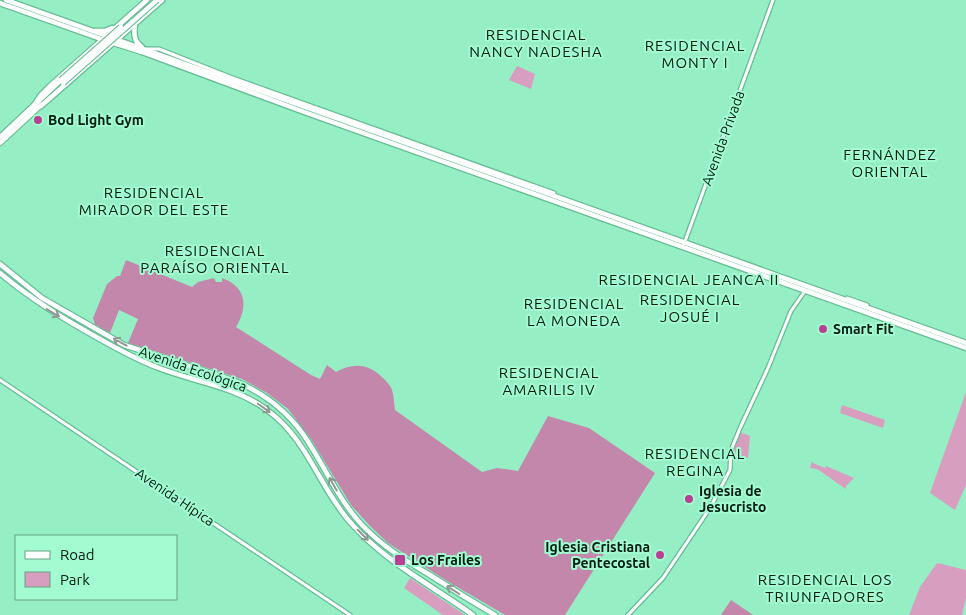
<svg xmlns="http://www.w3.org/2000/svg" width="966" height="615" font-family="Ubuntu,sans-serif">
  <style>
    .green { fill: #d79ec0 }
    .forest { fill: #c487ac }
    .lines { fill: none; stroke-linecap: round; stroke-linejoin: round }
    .secondary-casing { stroke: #64bc93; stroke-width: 5.5 }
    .primary-casing { stroke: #64bc93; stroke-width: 7 }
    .secondary { stroke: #fff; stroke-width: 3 }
    .primary { stroke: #fff; stroke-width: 4.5 }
    .primary-bridge-casing { stroke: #64bc93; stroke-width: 7; stroke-linecap: butt }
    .primary-bridge { stroke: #fff; stroke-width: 4.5 }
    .oneway { stroke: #8d9893 }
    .poi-dot { fill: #b93f93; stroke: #a3fcd1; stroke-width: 2 }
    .labels { text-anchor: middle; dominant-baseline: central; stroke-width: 4; stroke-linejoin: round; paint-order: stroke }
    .poi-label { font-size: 14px; font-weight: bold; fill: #011b10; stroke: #a3fcd1; text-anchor: start }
    .street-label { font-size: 14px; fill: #011b10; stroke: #a3fcd1 }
    .neighbourhood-label { font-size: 15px; letter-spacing: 1px; fill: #011b10; stroke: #a3fcd1 }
  </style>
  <rect width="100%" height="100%" fill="#96eec4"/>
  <g class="green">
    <path d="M 517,66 L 535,74 L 531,89 L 509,80 Z"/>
    <path d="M 966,392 L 966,485 L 955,510 L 930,493 Z"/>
    <path d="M 842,405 L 885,420 L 883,428 L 840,413 Z"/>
    <path d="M 740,432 L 750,436 L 748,458 L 732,457 L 733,450 Z"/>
    <path d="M 812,461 L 813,463 L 825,468 L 826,466 L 854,478 L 846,486 L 846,489 L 817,469 L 810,468 Z"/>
    <path d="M 937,563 L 966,570 L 966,598 L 962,615 L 909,615 L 920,587 Z"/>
    <path d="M 410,578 L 465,615 L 443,615 L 404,588 Z"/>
  </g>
  <g class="forest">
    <path d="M 126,260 L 192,287 L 198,282 L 214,278 L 216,282 L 222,282 L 222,278 C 247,287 248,307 236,327 L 311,375 L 320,379 L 327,365 L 336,372 C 353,363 368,363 383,378 C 386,381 391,386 392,390 C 394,396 394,404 395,410 L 482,472 L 497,468 L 518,471 L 548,416 L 589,428 L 655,473 L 565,615 L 505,615 L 447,581 L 388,543 L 371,527 L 351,505 L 311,439 L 288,409 L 267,393 L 242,379 L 128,343 L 138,319 L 119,310 L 110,333 L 95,325 L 93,318 L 107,284 L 117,276 L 120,276 Z"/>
    <path d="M 731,600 L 753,615 L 721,615 Z"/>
  </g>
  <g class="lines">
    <defs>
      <g id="secondary">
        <path d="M 146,49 L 159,49 L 230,77 L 554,193"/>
        <path d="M 684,244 L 773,0"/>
        <path d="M 847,298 L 867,305"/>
        <path d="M 0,380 L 350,615"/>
        <path d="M 628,615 L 663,578 L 710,508 L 730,470 L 731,450 L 741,426 L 768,368 L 791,311 L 805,291"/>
      </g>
      <g id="primary">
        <path d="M 6,0 L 966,343"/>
        <path d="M 0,3 L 101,39 L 142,52 L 307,113 L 966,348"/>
        <path d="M 135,23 C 134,33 133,41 142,47"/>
        <path d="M 95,31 L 105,31 L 112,28"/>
        <path d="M 41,106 L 162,0"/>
        <path d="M 33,107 L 41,95 L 50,86 L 147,0"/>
        <path d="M 0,137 L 61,80"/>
        <path d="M 0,143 L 41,105"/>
        <path d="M 0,264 L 42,298 L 124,345 L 235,381 C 264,393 289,412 307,440 C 326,469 339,501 363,526 C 382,546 406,561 430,575 C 452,589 473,602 495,615"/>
        <path d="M 0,273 C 27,296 54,313 84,330 C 109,344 132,358 159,368 C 195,382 235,386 267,410 C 307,438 319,487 350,522 C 384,561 431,585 473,615"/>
      </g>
    </defs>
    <use href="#secondary" class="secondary-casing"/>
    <use href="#primary" class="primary-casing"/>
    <use href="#secondary" class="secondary"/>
    <use href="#primary" class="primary"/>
    <defs>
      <g id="primary-bridge">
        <path d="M 61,80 L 121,27"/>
        <path d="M 63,83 L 157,0"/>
      </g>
    </defs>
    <use href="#primary-bridge" class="primary-bridge-casing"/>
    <use href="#primary-bridge" class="primary-bridge"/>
  </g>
  <defs><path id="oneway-shaft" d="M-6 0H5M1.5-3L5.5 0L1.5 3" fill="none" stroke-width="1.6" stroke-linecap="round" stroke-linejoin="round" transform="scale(1.25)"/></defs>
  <g class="oneway">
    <use href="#oneway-shaft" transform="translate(53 313) rotate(31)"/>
    <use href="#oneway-shaft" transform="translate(120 342) rotate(-152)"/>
    <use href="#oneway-shaft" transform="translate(264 408) rotate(35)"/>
    <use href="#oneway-shaft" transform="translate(333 484) rotate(-120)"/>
    <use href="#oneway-shaft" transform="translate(363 535) rotate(45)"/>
    <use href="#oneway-shaft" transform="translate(453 590) rotate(-148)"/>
  </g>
  <g class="poi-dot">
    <circle cx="38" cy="120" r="5"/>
    <circle cx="823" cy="329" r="5"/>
    <circle cx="689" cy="499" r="5"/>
    <circle cx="660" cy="555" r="5"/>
    <rect x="394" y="554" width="12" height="12" rx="2.5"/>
  </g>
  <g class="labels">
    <g class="poi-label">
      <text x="48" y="120">Bod Light Gym</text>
      <text x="833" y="329">Smart Fit</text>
      <text x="699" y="491">Iglesia de<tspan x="699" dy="16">Jesucristo</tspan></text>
      <text x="650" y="547" text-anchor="end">Iglesia Cristiana<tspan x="650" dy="16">Pentecostal</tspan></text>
      <text x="411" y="560">Los Frailes</text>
    </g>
    <g class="street-label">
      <text transform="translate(723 138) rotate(-70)">Avenida Privada</text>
      <text transform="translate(193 369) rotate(19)">Avenida Ecológica</text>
      <text transform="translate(175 497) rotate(34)">Avenida Hípica</text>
    </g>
    <g class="neighbourhood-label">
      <text x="536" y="34">RESIDENCIAL<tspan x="536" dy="17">NANCY NADESHA</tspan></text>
      <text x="695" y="45">RESIDENCIAL<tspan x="695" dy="17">MONTY I</tspan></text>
      <text x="890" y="154">FERNÁNDEZ<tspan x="890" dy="17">ORIENTAL</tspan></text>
      <text x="154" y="192">RESIDENCIAL<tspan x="154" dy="17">MIRADOR DEL ESTE</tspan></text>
      <text x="215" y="250">RESIDENCIAL<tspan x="215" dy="17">PARAÍSO ORIENTAL</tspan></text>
      <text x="689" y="279">RESIDENCIAL JEANCA II</text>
      <text x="690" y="299">RESIDENCIAL<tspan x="690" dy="17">JOSUÉ I</tspan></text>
      <text x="574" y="303">RESIDENCIAL<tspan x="574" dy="17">LA MONEDA</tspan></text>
      <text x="549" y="372">RESIDENCIAL<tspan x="549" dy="17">AMARILIS IV</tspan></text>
      <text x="695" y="453">RESIDENCIAL<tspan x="695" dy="17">REGINA</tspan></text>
      <text x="825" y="579">RESIDENCIAL LOS<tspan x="825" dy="17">TRIUNFADORES</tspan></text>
    </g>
  </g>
  <rect x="15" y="535" width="162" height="65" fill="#a3fcd1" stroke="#62a284"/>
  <rect x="25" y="551" width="25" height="8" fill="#ffffff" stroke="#62a284"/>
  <text x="60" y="560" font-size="15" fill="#011b10">Road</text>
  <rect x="25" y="572" width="25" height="15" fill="#d79ec0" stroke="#62a284"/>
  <text x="60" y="585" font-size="15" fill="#011b10">Park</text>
</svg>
